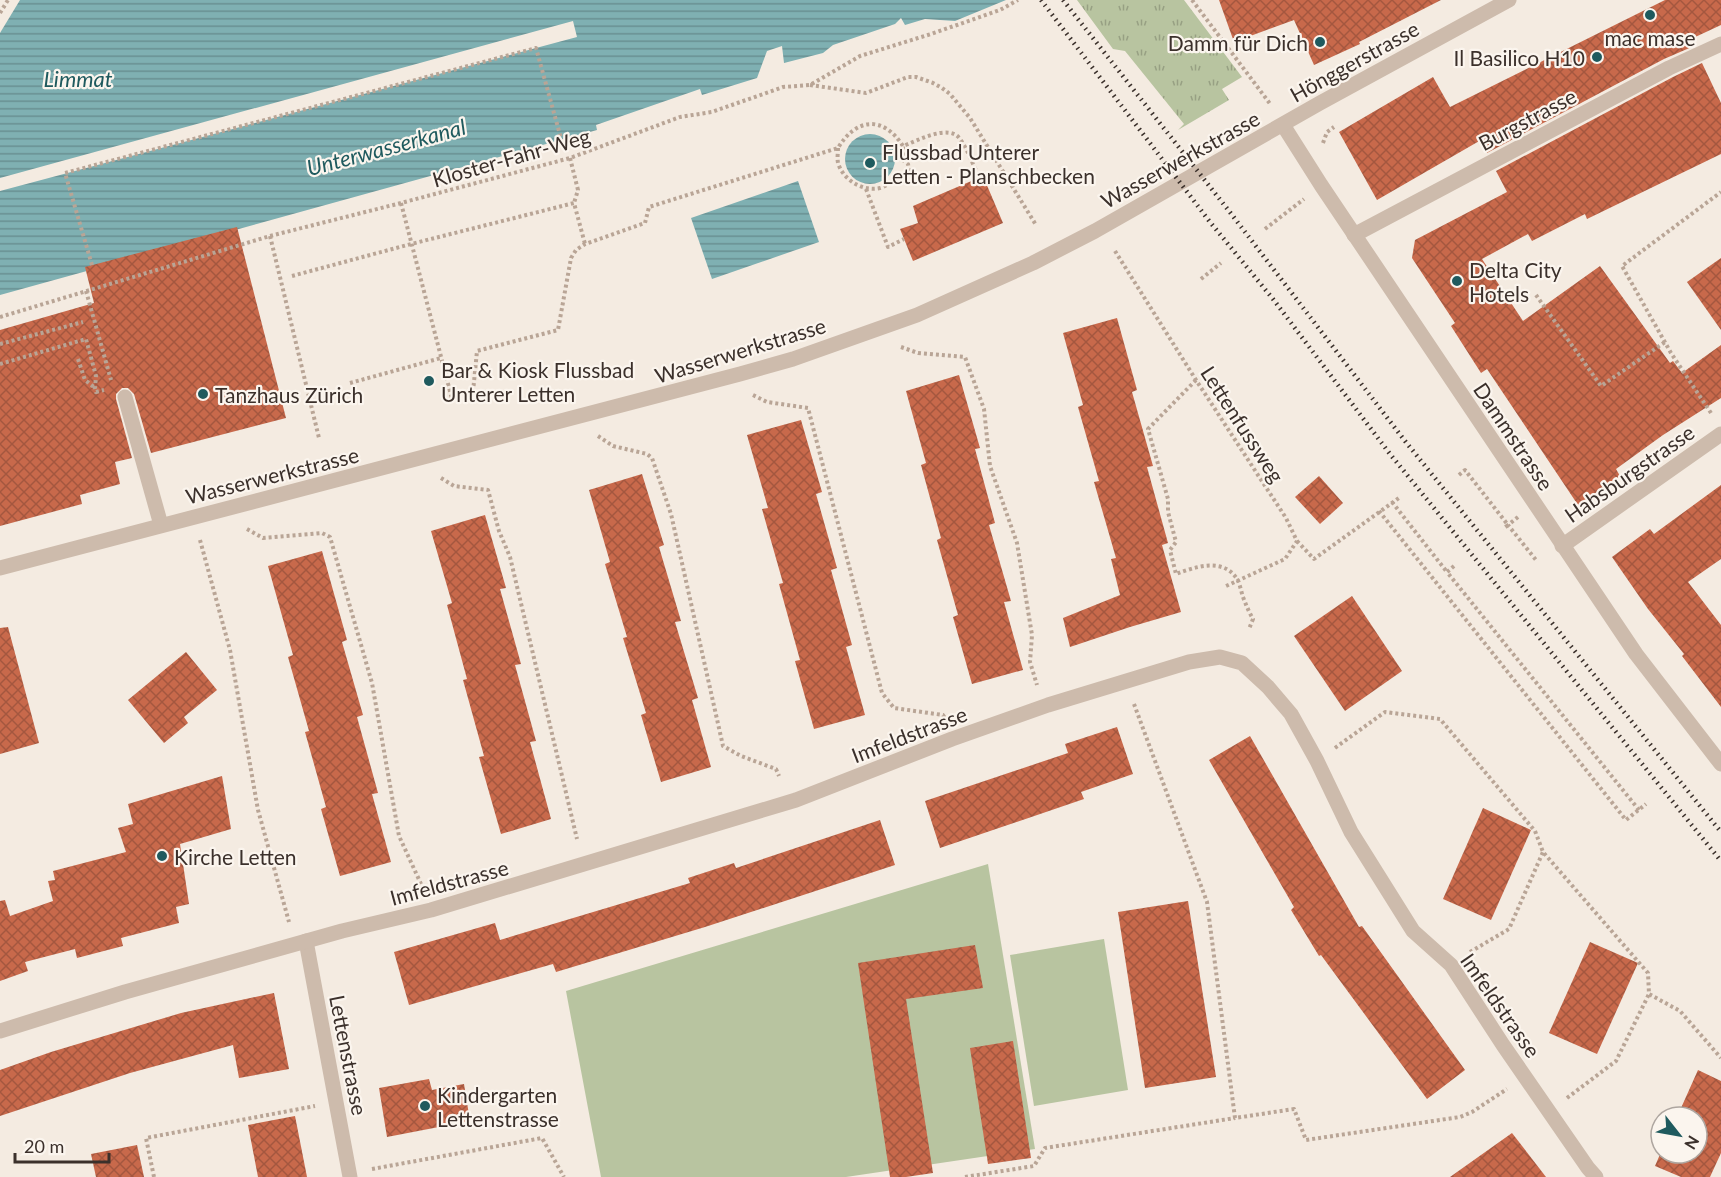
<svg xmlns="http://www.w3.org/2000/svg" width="1721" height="1177" font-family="Lato,sans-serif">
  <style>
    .grass { fill: url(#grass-tufts) }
    .park { fill: #b8c4a0 }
    .water { fill: url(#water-rules) }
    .pier { fill: #f4ebe1 }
    .building { fill: url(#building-cross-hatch) }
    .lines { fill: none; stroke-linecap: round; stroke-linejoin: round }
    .path { stroke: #b9a596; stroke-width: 4; stroke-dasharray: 3 3; stroke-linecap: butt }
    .service { stroke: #cdbbac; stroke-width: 15 }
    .minor { stroke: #cdbbac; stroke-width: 15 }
    .tertiary { stroke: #cdbbac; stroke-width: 15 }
    .rail { stroke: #3b302b; stroke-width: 4.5; stroke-dasharray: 1.5 4.5; stroke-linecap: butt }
    .poi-dot { fill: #1f5a5e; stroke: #fbf5ee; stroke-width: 2 }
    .labels { text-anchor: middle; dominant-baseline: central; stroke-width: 4.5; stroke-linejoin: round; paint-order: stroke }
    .poi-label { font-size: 21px; fill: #3b302b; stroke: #fbf5ee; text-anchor: start }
    .street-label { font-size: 21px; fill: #3b302b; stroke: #fbf5ee }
    .water-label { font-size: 22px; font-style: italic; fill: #1f5a5e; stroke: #fbf5ee }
  </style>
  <defs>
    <pattern id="grass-tufts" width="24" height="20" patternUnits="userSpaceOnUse" patternTransform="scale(1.5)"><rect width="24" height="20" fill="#b8c4a0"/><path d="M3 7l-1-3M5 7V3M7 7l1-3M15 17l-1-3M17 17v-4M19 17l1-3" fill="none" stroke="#97a083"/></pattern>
    <pattern id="water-rules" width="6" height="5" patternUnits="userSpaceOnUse" patternTransform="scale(1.5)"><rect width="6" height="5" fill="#7fb0b2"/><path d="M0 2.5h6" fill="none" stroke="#699091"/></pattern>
    <pattern id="building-cross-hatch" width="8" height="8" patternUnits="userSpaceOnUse" patternTransform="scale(1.5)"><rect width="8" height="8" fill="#c8694b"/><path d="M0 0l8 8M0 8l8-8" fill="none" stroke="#a4573f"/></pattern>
  </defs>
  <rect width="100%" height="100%" fill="#f4ebe1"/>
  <path class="grass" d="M 1077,0 L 1184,0 L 1242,77 L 1222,89 L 1229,100 L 1178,130 L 1184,124 L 1125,51 L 1113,49 Z"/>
  <g class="park">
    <path d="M 988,864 L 1035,1149 L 846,1177 L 601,1177 L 566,991 Z"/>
    <path d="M 1104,939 L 1128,1090 L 1034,1106 L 1010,955 Z"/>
  </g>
  <g class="water">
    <path d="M 0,0 L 1006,0 L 955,21 L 925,19 L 905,25 L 901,18 L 895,24 L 833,45 L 823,53 L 784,63 L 782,46 L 767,51 L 757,78 L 702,95 L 700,89 L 596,125 L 597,130 L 0,295 L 0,191 L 577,37 L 573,21 L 0,178 Z"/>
    <circle cx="870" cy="159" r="25"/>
    <path d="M 798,181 L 819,242 L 712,279 L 691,218 Z"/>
  </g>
  <path class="pier" d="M 0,0 L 20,0 L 0,33 Z"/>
  <g class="building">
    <path d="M 1219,0 L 1441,0 L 1359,42 L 1360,44 L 1314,65 L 1294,20 L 1234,42 Z"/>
    <path d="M 1665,0 L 1721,0 L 1721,25 L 1691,39 L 1694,46 L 1664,59 L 1487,153 L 1481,140 L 1377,200 L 1339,132 L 1433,77 L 1450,107 Z"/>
    <path d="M 1702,63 L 1721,103 L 1721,154 L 1587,219 L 1585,214 L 1532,241 L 1528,234 L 1482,259 L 1523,321 L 1600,266 L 1670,363 L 1673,361 L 1682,373 L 1721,345 L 1721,398 L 1663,435 L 1616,469 L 1620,476 L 1578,505 L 1487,369 L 1481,373 L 1451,326 L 1455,323 L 1412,258 L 1415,240 L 1507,192 L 1496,171 L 1673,77 Z"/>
    <path d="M 983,176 L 1003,223 L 913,261 L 900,229 L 918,223 L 913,206 Z"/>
    <path d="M 237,227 L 286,418 L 151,453 L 134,394 L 128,388 L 122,388 L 116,394 L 116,399 L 132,458 L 115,462 L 120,484 L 80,495 L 82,504 L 0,526 L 0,330 L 94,303 L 85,267 Z"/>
    <path d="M 1721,258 L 1721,330 L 1687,282 Z"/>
    <path d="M 1117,318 L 1137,390 L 1132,392 L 1153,466 L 1147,467 L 1168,543 L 1162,545 L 1181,612 L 1130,627 L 1070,647 L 1063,618 L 1120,595 L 1111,559 L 1116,558 L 1094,482 L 1099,481 L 1078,407 L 1083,405 L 1063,333 Z"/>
    <path d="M 959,375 L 980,448 L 975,449 L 995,523 L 989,525 L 1011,601 L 1004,602 L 1023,670 L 972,684 L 953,617 L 958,615 L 937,540 L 941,538 L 921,465 L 926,463 L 906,391 Z"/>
    <path d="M 801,420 L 822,492 L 816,494 L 837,568 L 831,570 L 852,645 L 846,647 L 865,715 L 814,729 L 795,661 L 800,660 L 779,584 L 783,583 L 762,509 L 768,508 L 747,435 Z"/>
    <path d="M 642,474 L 664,545 L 659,547 L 681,621 L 675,622 L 698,698 L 692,700 L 711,767 L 661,782 L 641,715 L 646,713 L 623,638 L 627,637 L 605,564 L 610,562 L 589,490 Z"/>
    <path d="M 1319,476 L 1343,503 L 1320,524 L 1295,497 Z"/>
    <path d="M 1721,485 L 1721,559 L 1688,582 L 1721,625 L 1721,707 L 1682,656 L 1684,654 L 1648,609 L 1612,557 L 1650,529 L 1654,534 Z"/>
    <path d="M 485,515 L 506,588 L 500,589 L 521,664 L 515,665 L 536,741 L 530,742 L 551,819 L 501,834 L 479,757 L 484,756 L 463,680 L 467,679 L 447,605 L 452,603 L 431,531 Z"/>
    <path d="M 322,551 L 347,640 L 342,642 L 363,715 L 357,717 L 378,793 L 372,794 L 391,862 L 340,876 L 321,809 L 326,807 L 305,732 L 309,731 L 288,657 L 293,655 L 268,566 Z"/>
    <path d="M 1352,596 L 1402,671 L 1345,711 L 1294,636 Z"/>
    <path d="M 8,627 L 39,743 L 0,754 L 0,628 Z"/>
    <path d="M 186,652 L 217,690 L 184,717 L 188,723 L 164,743 L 128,700 Z"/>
    <path d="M 1117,727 L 1133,774 L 1081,792 L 1084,799 L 940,848 L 925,801 L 1068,753 L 1065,744 Z"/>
    <path d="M 1250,736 L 1359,927 L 1362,926 L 1465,1070 L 1427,1099 L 1321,955 L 1319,956 L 1291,910 L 1294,907 L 1209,760 Z"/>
    <path d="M 222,776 L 231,829 L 180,844 L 189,904 L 176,907 L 179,923 L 121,938 L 123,946 L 77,958 L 75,949 L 25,962 L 28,971 L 0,981 L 0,901 L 5,900 L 10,916 L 53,901 L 48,881 L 55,880 L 53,871 L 126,852 L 118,828 L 133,824 L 128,804 Z"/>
    <path d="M 1483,808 L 1531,830 L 1491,920 L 1443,899 Z"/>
    <path d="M 880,820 L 895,865 L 705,927 L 556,972 L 553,964 L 409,1005 L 394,952 L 495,923 L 500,940 L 690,883 L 688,878 L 734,863 L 736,868 Z"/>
    <path d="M 1188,901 L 1216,1077 L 1145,1088 L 1118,912 Z"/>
    <path d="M 1590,942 L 1638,963 L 1597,1054 L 1549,1033 Z"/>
    <path d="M 975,945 L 983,988 L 906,999 L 933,1173 L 906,1177 L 890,1177 L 858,963 Z"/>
    <path d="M 274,993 L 289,1069 L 239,1078 L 233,1045 L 130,1073 L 0,1116 L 0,1070 L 51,1052 L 181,1013 Z"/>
    <path d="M 1013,1041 L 1031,1158 L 988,1164 L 970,1048 Z"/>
    <path d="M 1698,1070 L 1721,1081 L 1721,1153 L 1710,1177 L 1681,1177 L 1655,1166 L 1661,1152 L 1697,1153 L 1697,1117 L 1677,1117 Z"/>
    <path d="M 429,1079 L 432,1090 L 464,1084 L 470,1121 L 387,1137 L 379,1088 Z"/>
    <path d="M 295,1116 L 307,1177 L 258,1177 L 248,1125 Z"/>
    <path d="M 1512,1133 L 1546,1177 L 1450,1177 Z"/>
    <path d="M 137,1145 L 144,1177 L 96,1177 L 91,1154 Z"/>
  </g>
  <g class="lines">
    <g class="path">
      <path d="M 1192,0 L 1271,105"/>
      <path d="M 0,13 L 8,0"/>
      <path d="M 810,85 L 866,93 L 908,77 L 916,77 L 933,83 L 942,88 L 950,94 L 970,118 L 1036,225"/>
      <path d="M 1323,143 L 1327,132 L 1334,127"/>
      <path d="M 838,148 C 838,153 837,158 838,163 C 843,180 863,192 880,188 C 888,186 890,181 896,178 C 899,176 903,176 906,175 L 909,170 L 908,164 L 904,161 L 903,146"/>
      <path d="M 570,158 L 578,190 L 574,203"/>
      <path d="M 866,189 L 888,247 L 904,239"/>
      <path d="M 401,203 L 452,399"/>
      <path d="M 1265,229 L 1304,199"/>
      <path d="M 270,236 L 319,438"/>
      <path d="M 1115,251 L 1196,380 L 1286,518 L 1297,541 L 1285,559 L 1226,586"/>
      <path d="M 92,265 L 65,173 L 536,48 L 562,142"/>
      <path d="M 292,276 L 411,244 L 574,203 L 585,244"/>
      <path d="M 1201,279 L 1221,263"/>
      <path d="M 86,291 L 111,380"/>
      <path d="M 1536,295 L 1601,386 L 1665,342"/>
      <path d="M 0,317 L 270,236 L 401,203 L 570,158 L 680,117 L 712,112 L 783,87 L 810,85 L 860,56 L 931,34 L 1000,10 L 1018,0"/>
      <path d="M 0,344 L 83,322"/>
      <path d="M 901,347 L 918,353 L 965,357 L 984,409 L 990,466 L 1017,543 L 1032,635 L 1030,662 L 1037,685"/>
      <path d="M 78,359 L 85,380 L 95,388"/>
      <path d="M 0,364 L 86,339 L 96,376 L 95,388 L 96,392 L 104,390"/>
      <path d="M 1196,380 L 1148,429 L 1168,499 L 1168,512 L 1176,542 L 1170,550 L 1176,574 C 1195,567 1223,557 1237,579 C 1240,584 1241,591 1243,597 C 1246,605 1249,612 1253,619 L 1249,629"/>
      <path d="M 350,383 L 441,358"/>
      <path d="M 473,392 L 477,351 L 558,330 L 571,258 L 576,250 L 585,244 L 645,223 L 649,207 L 838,148 C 856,118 883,115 903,146 C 917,141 949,123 960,139 C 968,150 973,165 979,177"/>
      <path d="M 753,395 L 767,402 L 808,408 L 882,693 L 894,708 L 943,715 L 945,718"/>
      <path d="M 1711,413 L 1671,353 L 1622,266 L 1721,192"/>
      <path d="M 598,436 L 613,446 L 647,454 L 652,458 L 671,514 L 723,746 L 741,756 L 776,769 L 779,776"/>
      <path d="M 1459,475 L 1465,470 L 1508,525 L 1503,529"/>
      <path d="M 441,478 L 454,486 L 488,490 L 499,531 L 510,557 L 577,839"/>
      <path d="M 1392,502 L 1447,572"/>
      <path d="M 1379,511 L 1626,820 L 1646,804"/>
      <path d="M 1518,517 L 1508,525 L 1536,560"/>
      <path d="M 247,529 L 263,538 L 322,533 L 330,537 L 372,683 L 399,836 L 421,884"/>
      <path d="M 200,540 L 230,650 L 258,810 L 289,922"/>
      <path d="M 1297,541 L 1314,559 L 1399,498"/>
      <path d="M 1454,566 L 1447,572 L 1639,810"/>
      <path d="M 1134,704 L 1207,902 L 1235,1118 L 1294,1109 L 1306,1140 L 1460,1117 L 1472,1112 L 1507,1089"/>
      <path d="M 1335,748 L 1385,712 L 1440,719 L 1535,831 L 1543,852 L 1648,973 L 1649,994 L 1680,1011 L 1721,1058"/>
      <path d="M 1470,952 L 1509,929 L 1543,852"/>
      <path d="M 1567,1098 L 1616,1061 L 1649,994"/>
      <path d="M 372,1169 L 542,1138 L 564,1177"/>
      <path d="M 154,1177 L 146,1138 L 315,1106"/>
      <path d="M 965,1177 L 1034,1166 L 1045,1148 L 1235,1118"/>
    </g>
    <path class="service" d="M 125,397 L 161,525"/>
    <g class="minor">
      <path d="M 1283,125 L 1321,185 L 1636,654 L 1721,764"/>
      <path d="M 1354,235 L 1669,68 L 1721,44"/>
      <path d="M 1562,546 L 1721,434"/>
      <path d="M 306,941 L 350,1177"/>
      <path d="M 0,1031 L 125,992 L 342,931 L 431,910 L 796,800 L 952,739 L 1048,705 L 1189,662 L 1220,657 L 1242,663 L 1268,687 L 1291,714 L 1317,761 L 1351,832 L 1413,931 L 1451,965 L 1503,1045 L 1588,1168 L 1596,1177"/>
    </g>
    <path class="tertiary" d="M 0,568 L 740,374 L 793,359 L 917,315 L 1033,263 L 1095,231 L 1320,103 L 1509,0"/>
    <g class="rail">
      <path d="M 1041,0 L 1210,222 L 1273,299 L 1390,454 L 1721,861"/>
      <path d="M 1063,0 L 1229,211 L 1405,441 L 1721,832"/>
    </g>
  </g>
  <g class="poi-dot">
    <circle cx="1650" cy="15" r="6"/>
    <circle cx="1320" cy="42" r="6"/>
    <circle cx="1597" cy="57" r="6"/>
    <circle cx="870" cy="163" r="6"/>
    <circle cx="1457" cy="281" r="6"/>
    <circle cx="429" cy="381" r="6"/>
    <circle cx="203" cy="394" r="6"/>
    <circle cx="162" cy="856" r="6"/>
    <circle cx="425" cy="1106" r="6"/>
  </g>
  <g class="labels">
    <g class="poi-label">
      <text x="1650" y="37" text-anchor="middle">mac mase</text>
      <text x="1308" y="42" text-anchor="end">Damm für Dich</text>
      <text x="1585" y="57" text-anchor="end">Il Basilico H10</text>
      <text x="882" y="151">Flussbad Unterer<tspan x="882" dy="24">Letten - Planschbecken</tspan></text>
      <text x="1469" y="269">Delta City<tspan x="1469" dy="24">Hotels</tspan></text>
      <text x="441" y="369">Bar &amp; Kiosk Flussbad<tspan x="441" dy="24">Unterer Letten</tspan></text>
      <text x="215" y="394">Tanzhaus Zürich</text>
      <text x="174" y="856">Kirche Letten</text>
      <text x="437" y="1094">Kindergarten<tspan x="437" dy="24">Lettenstrasse</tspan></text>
    </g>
    <g class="street-label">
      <text transform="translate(1354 61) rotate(-29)">Hönggerstrasse</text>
      <text transform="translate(1527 119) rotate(-28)">Burgstrasse</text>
      <text transform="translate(511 157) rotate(-16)">Kloster-Fahr-Weg</text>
      <text transform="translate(1180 159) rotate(-29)">Wasserwerkstrasse</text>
      <text transform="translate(740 350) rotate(-17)">Wasserwerkstrasse</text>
      <text transform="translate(1243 424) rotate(57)">Lettenfussweg</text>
      <text transform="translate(1514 436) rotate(56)">Dammstrasse</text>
      <text transform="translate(1629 473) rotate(-35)">Habsburgstrasse</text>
      <text transform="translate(272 475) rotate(-14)">Wasserwerkstrasse</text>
      <text transform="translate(909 734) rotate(-21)">Imfeldstrasse</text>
      <text transform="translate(449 882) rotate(-15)">Imfeldstrasse</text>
      <text transform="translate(1501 1005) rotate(55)">Imfeldstrasse</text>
      <text transform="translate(349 1055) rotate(79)">Lettenstrasse</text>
    </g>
    <g class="water-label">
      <text x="78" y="78">Limmat</text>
      <text transform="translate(386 147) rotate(-15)">Unterwasserkanal</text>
    </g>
  </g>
  <g transform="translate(1679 1135) rotate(121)"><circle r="28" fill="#fbf5ee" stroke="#aea6a0" stroke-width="1.5"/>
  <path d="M0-4.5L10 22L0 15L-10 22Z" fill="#1f5a5e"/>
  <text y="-9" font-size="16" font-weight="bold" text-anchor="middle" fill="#3b302b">N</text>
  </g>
  <path d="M15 1153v9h94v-9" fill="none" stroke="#3b302b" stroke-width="3"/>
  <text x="24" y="1153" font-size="18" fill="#3b302b" stroke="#fbf5ee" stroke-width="4.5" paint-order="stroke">20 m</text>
</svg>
